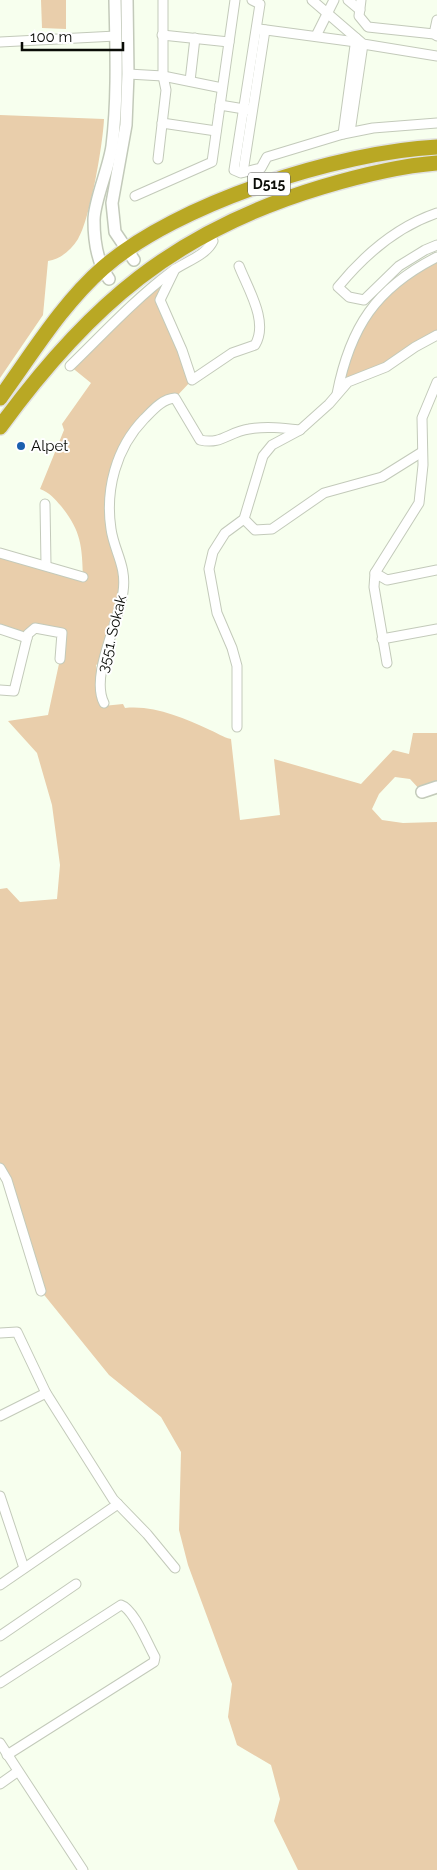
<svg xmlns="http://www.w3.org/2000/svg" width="437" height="1870" font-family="Raleway,sans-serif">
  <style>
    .green { fill: #e9ceab }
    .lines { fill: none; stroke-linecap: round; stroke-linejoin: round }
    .street-casing { stroke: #c3caba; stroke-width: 11 }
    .secondary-casing { stroke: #c3caba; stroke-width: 14 }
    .highway-casing { stroke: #e2e2e1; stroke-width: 18 }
    .street { stroke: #fff; stroke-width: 9 }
    .secondary { stroke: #fff; stroke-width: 11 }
    .highway { stroke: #b9a824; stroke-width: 15 }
    .poi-dot { fill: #1a60af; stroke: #fff; stroke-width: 2 }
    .labels { text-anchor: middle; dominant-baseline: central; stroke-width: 4; stroke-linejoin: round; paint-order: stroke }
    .shield { fill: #fff; stroke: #545551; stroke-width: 1 }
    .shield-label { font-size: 14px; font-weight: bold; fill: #0a0c07 }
    .poi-label { font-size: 15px; fill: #0a0c07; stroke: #fff; text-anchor: start }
    .street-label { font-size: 15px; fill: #0a0c07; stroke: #fff }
  </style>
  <rect width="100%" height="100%" fill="#f7ffee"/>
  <g class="green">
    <path d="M 41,0 L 66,0 L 66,29 L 42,28 Z"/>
    <path d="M 0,115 L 104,119 C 103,144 90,220 78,239 C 71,250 61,259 48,261 L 43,315 L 0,378 Z"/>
    <path d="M 437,257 L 437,335 L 386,367 L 348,382 L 340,377 L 350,349 L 385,292 Z"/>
    <path d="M 175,269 L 160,300 L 192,380 L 175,398 L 140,423 L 115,469 L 110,511 L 124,591 L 103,661 L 96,665 L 103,706 L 123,704 L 125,708 C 155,705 183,718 210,730 C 218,733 222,737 231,739 L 240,820 L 280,815 L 274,759 L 361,784 L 393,750 L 409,754 L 413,733 L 437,733 L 437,787 L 422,792 L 410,779 L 395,777 L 379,794 L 372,809 L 382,820 L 403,823 L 437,822 L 437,1870 L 298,1870 L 274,1821 L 280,1799 L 271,1765 L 237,1745 L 228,1717 L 232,1684 L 188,1565 L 179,1530 L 181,1452 L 161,1417 L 109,1375 L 41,1291 L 0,1171 L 0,889 L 7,888 L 20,902 L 57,899 L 60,865 L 52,805 L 37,753 L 8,721 L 48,715 L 60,659 L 62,634 L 35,628 L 28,633 L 0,629 L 0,553 L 83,577 C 82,545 81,531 61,506 C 54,498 50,493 40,489 L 64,430 L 62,424 L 91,383 L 70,366 Z"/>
  </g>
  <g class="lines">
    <defs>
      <g id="street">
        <path d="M 252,0 L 260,4 L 234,170 L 241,173 L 261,168 L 267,157 L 343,134 L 373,128 L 437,123"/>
        <path d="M 312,0 L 363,44 L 437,56"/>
        <path d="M 348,0 L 360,10"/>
        <path d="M 361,0 L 359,16 L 368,27 L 434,34 L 437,36"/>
        <path d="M 259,29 L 356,42"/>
        <path d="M 434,34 L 437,20"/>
        <path d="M 162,35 L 229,42"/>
        <path d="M 316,36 L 334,0"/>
        <path d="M 0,42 L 116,36"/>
        <path d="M 128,74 L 163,76 L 222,88"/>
        <path d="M 190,81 L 195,38"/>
        <path d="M 220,105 L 250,110"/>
        <path d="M 162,123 L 216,131"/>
        <path d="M 350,132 L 363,44"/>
        <path d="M 343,134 L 356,38"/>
        <path d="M 158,159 L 166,90 L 163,76 L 163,0"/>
        <path d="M 243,172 L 265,30"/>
        <path d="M 135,196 L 212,162 L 235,0"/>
        <path d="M 437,213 C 396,227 365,254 338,287 L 349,297 L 364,300 L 399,266 L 425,250 L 437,245"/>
        <path d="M 175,269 L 160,300 L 182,350 L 192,380 L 232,353 L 255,345 C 269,322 248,289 239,266"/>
        <path d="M 70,366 C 103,334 134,300 171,272 C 184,262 206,256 213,241 L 208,231"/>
        <path d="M 337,394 C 350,327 376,288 437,257"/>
        <path d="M 45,504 L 46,564"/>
        <path d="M 244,519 L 255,530 L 272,529 L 324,493 L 382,477 L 422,452"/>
        <path d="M 0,553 L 83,577"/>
        <path d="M 375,573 L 387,580 L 437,570"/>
        <path d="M 0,629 L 27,638"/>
        <path d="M 382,639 L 437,629"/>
        <path d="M 387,663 L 374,587 L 375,573 L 419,503 L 423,465 L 422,418 L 437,382"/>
        <path d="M 0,690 L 14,691 L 28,634 L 35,628 L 62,633 L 60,659"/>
        <path d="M 104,703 C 90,676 119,622 123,592 C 127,566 114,551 111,529 C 105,490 116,448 144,419 C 153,410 162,399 175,398 L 200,440 C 222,445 228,432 249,429 C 266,426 283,428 300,430"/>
        <path d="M 237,727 L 237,666 L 232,648 L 217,613 L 209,569 L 213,552 L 225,533 L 244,519 L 263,456 L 272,445 L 300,430 L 329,404 L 348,382 L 386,367 L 415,347 L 437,335"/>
        <path d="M 0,1168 L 7,1180 L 41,1291"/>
        <path d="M 0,1333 L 17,1332 L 46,1393 L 113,1499 L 147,1534 L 175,1568"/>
        <path d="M 0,1416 L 46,1393"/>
        <path d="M 0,1496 L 24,1568"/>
        <path d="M 0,1585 L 118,1504"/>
        <path d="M 0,1636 L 76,1584"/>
        <path d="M 0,1683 L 121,1605 C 134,1609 148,1645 155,1657 L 154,1662 L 7,1755"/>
        <path d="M 0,1743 L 83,1870"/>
        <path d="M 0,1784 L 17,1772"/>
      </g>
      <g id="secondary">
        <path d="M 127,0 L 128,74 L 126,125 L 112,203 L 115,232 L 134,260"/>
        <path d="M 109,279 C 97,263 94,240 94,220 C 94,201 109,168 112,146 C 118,97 116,49 115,0"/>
        <path d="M 422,792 L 437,787"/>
      </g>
      <g id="highway">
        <path d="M 0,398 C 32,354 62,304 103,268 C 177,203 339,152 437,147"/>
        <path d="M 0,427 C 89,305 175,231 322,187 C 359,176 398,166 437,163"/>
      </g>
    </defs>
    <use href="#street" class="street-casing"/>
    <use href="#secondary" class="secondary-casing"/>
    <use href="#highway" class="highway-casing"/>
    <use href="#street" class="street"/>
    <use href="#secondary" class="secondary"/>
    <use href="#highway" class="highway"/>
  </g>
  <circle class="poi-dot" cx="21" cy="446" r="5"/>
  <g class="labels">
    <rect class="shield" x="248" y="172.5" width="42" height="23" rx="4"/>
    <g class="shield-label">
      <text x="269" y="184">D515</text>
    </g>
    <g class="poi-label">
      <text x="31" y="446">Alpet</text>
    </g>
    <g class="street-label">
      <text transform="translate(112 634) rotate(-76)">3551. Sokak</text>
    </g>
  </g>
  <path d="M22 42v8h101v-8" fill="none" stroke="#0a0c07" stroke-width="2.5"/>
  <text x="30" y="42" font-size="15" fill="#0a0c07" stroke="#ffffff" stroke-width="4" paint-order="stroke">100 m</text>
</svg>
